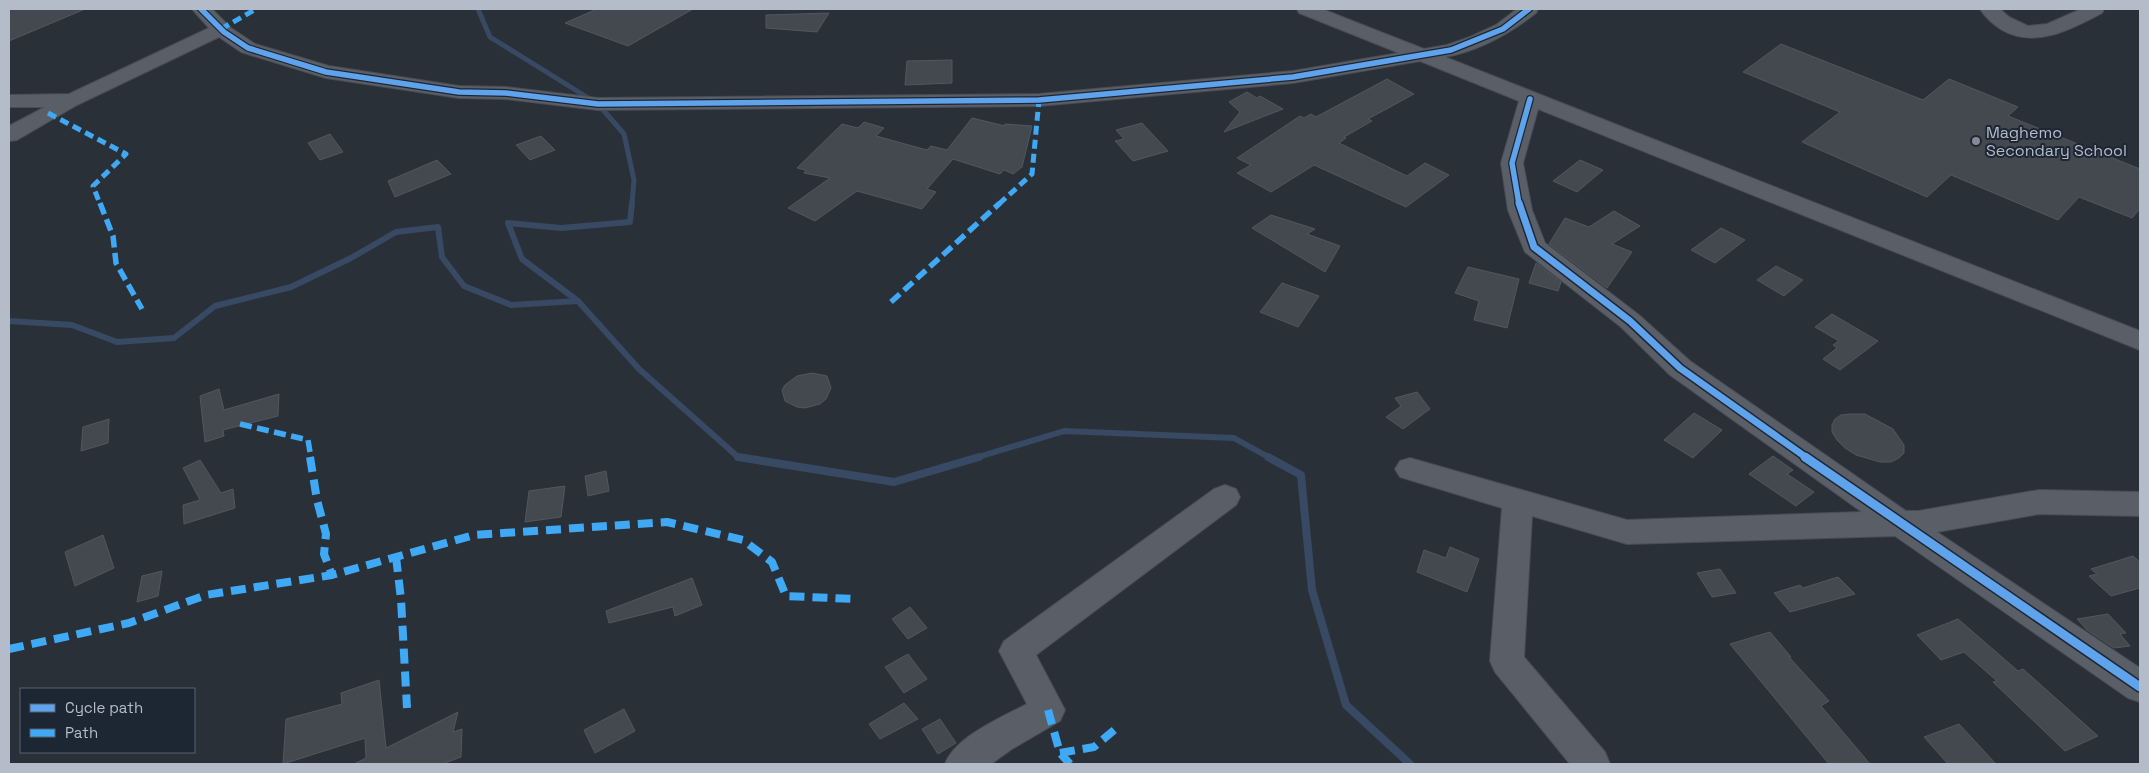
<svg xmlns="http://www.w3.org/2000/svg" width="2149" height="773" font-family="'Space Grotesk',sans-serif">
  <style>
    .lines { fill: none; stroke-linecap: round; stroke-linejoin: round }
    .stream-far2 { stroke: #384963; stroke-width: 5 }
    .stream-far1 { stroke: #384963; stroke-width: 6 }
    .stream { stroke: #384963; stroke-width: 8 }
    .building { fill: #444950; stroke: #52575f }
    .minor-casing { stroke: #484c53; stroke-width: 2 }
    .minor { fill: #5a5e66; fill-rule: evenodd }
    .quiet-far2 { stroke: #3fa9f5; stroke-width: 5; stroke-dasharray: 9 5; stroke-linecap: butt }
    .quiet-far1 { stroke: #3fa9f5; stroke-width: 5.5; stroke-dasharray: 12 5.5; stroke-linecap: butt }
    .quiet { stroke: #3fa9f5; stroke-width: 8; stroke-dasharray: 15 8; stroke-linecap: butt }
    .cycleway-far2-casing { stroke: #1d2633; stroke-width: 8 }
    .cycleway-far1-casing { stroke: #1d2633; stroke-width: 10 }
    .cycleway-casing { stroke: #1d2633; stroke-width: 12 }
    .cycleway-far2 { stroke: #60a3ed; stroke-width: 5.5 }
    .cycleway-far1 { stroke: #60a3ed; stroke-width: 7 }
    .cycleway { stroke: #60a3ed; stroke-width: 9 }
    .poi-dot { fill: #848b96; stroke: #1d2633; stroke-width: 2 }
    .labels { text-anchor: middle; dominant-baseline: central; stroke-width: 4; stroke-linejoin: round; paint-order: stroke }
    .far-poi-label { font-size: 16px; fill: #b4bcc9; stroke: #1d2633; text-anchor: start }
  </style>
  <rect width="100%" height="100%" fill="#2a3038"/>
  <g class="lines">
    <path class="stream-far2" d="M 478,9 L 490,37 L 598,104 L 624,134 L 634,180 L 632,204"/>
    <g class="stream-far1">
      <path d="M 632,203 L 630,222 L 561,228 L 508,223 L 522,259 L 578,301 L 639,369 L 738,457 L 743,458"/>
      <path d="M 9,321 L 72,325 L 117,342 L 174,338 L 215,306 L 291,287 L 351,258 L 396,232 L 438,227 L 442,257 L 464,286 L 511,305 L 578,301"/>
      <path d="M 975,458 L 1064,431 L 1234,438 L 1270,458"/>
    </g>
    <g class="stream">
      <path d="M 738,457 L 894,482 L 979,457"/>
      <path d="M 1268,457 L 1301,475 L 1312,590 L 1346,705 L 1410,764"/>
    </g>
  </g>
  <g class="building">
    <path d="M 9,9 L 85,9 L 9,41 Z"/>
    <path d="M 597,9 L 693,9 L 628,46 L 565,23 Z"/>
    <path d="M 829,13 L 817,32 L 766,28 L 766,15 Z"/>
    <path d="M 1781,44 L 1923,100 L 1949,79 L 2018,107 L 2008,116 L 2140,169 L 2140,209 L 2132,218 L 2079,197 L 2058,220 L 1951,175 L 1927,197 L 1802,142 L 1840,112 L 1743,72 Z"/>
    <path d="M 952,60 L 952,83 L 905,85 L 907,61 Z"/>
    <path d="M 1387,79 L 1414,94 L 1368,119 L 1372,121 L 1344,137 L 1346,138 L 1339,143 L 1407,176 L 1425,163 L 1449,175 L 1406,207 L 1314,165 L 1271,192 L 1237,173 L 1251,165 L 1237,158 L 1300,116 L 1304,118 L 1311,114 L 1316,117 Z"/>
    <path d="M 1247,92 L 1257,98 L 1260,96 L 1283,109 L 1224,132 L 1240,112 L 1229,102 Z"/>
    <path d="M 972,118 L 1005,126 L 1005,124 L 1032,126 L 1022,167 L 1013,174 L 1004,170 L 1000,174 L 953,159 L 927,189 L 936,192 L 922,209 L 857,191 L 815,221 L 788,208 L 830,178 L 804,173 L 806,170 L 797,168 L 842,124 L 858,128 L 864,122 L 884,128 L 876,136 L 927,150 L 931,146 L 947,150 Z"/>
    <path d="M 1142,123 L 1168,151 L 1133,161 L 1115,141 L 1124,139 L 1116,130 Z"/>
    <path d="M 330,134 L 343,152 L 320,160 L 308,143 Z"/>
    <path d="M 541,136 L 555,150 L 530,160 L 516,145 Z"/>
    <path d="M 437,160 L 451,174 L 395,197 L 388,181 Z"/>
    <path d="M 1580,160 L 1603,170 L 1577,192 L 1553,181 Z"/>
    <path d="M 1614,211 L 1640,226 L 1612,244 L 1632,252 L 1607,288 L 1549,244 L 1565,218 L 1589,227 Z"/>
    <path d="M 1271,215 L 1315,229 L 1307,234 L 1340,246 L 1325,272 L 1252,228 Z"/>
    <path d="M 1721,228 L 1745,240 L 1715,263 L 1691,250 Z"/>
    <path d="M 1536,263 L 1561,282 L 1558,291 L 1529,283 Z"/>
    <path d="M 1776,266 L 1803,280 L 1784,296 L 1757,280 Z"/>
    <path d="M 1468,267 L 1519,279 L 1507,328 L 1474,320 L 1479,301 L 1455,293 Z"/>
    <path d="M 1282,283 L 1319,296 L 1298,327 L 1260,312 Z"/>
    <path d="M 1832,314 L 1878,341 L 1840,370 L 1823,359 L 1837,348 L 1833,345 L 1839,341 L 1815,327 Z"/>
    <path d="M 812,373 L 827,376 L 831,388 L 826,399 L 820,404 L 805,408 L 797,407 L 785,401 L 782,390 L 785,385 L 797,376 Z"/>
    <path d="M 219,389 L 224,410 L 279,394 L 278,416 L 223,430 L 224,436 L 205,442 L 200,396 Z"/>
    <path d="M 1417,392 L 1430,409 L 1403,429 L 1386,417 L 1401,406 L 1395,398 Z"/>
    <path d="M 1694,413 L 1722,430 L 1693,458 L 1664,440 Z"/>
    <path d="M 1849,414 L 1865,414 L 1893,429 L 1904,445 L 1904,453 L 1899,458 L 1891,462 L 1880,462 L 1856,455 L 1845,448 L 1837,440 L 1832,432 L 1832,425 L 1835,419 L 1841,415 Z"/>
    <path d="M 109,419 L 108,443 L 81,451 L 83,427 Z"/>
    <path d="M 1773,456 L 1793,470 L 1787,474 L 1814,492 L 1796,506 L 1749,474 Z"/>
    <path d="M 200,460 L 221,493 L 233,489 L 235,508 L 184,524 L 183,505 L 200,500 L 183,468 Z"/>
    <path d="M 606,471 L 609,491 L 588,496 L 585,476 Z"/>
    <path d="M 565,486 L 561,517 L 525,522 L 529,491 Z"/>
    <path d="M 103,535 L 114,568 L 75,586 L 65,552 Z"/>
    <path d="M 1450,547 L 1479,559 L 1467,592 L 1417,572 L 1424,550 L 1446,558 Z"/>
    <path d="M 2133,556 L 2140,562 L 2140,588 L 2111,596 L 2089,576 L 2097,574 L 2091,569 Z"/>
    <path d="M 1720,569 L 1736,593 L 1712,597 L 1697,573 Z"/>
    <path d="M 162,571 L 158,596 L 137,602 L 142,576 Z"/>
    <path d="M 1838,577 L 1855,594 L 1790,612 L 1774,593 L 1800,585 L 1803,588 Z"/>
    <path d="M 692,578 L 702,605 L 675,616 L 673,607 L 609,623 L 606,611 Z"/>
    <path d="M 910,607 L 927,628 L 908,639 L 892,619 Z"/>
    <path d="M 2108,614 L 2126,633 L 2120,634 L 2130,646 L 2114,648 L 2087,630 L 2077,619 Z"/>
    <path d="M 1958,619 L 2018,671 L 2023,669 L 2098,736 L 2065,751 L 1993,682 L 1997,681 L 1964,652 L 1941,660 L 1917,635 Z"/>
    <path d="M 1770,632 L 1791,657 L 1789,657 L 1829,701 L 1821,706 L 1870,764 L 1829,764 L 1730,644 Z"/>
    <path d="M 908,654 L 927,679 L 904,693 L 885,667 Z"/>
    <path d="M 379,680 L 386,748 L 458,712 L 453,732 L 462,729 L 461,757 L 442,764 L 354,764 L 366,758 L 365,738 L 283,764 L 286,719 L 342,704 L 341,693 Z"/>
    <path d="M 904,703 L 918,719 L 880,739 L 869,724 Z"/>
    <path d="M 624,709 L 635,731 L 595,753 L 584,730 Z"/>
    <path d="M 940,719 L 956,743 L 938,754 L 922,729 Z"/>
    <path d="M 1959,724 L 1996,764 L 1948,764 L 1924,737 Z"/>
  </g>
  <g class="lines">
    <defs>
      <g id="minor">
        <path d="M 192,9 L 212,9 L 231,28 L 255,44 L 329,66 L 459,86 L 506,87 L 598,98 L 1039,94 L 1293,71 L 1399,53 L 1299,13 L 1297,9 L 1322,9 L 1424,49 L 1447,45 L 1470,37 L 1496,25 L 1517,9 L 1538,9 L 1536,13 C 1509,34 1479,51 1445,57 L 2140,331 L 2140,350 L 1538,109 L 1523,163 L 1532,210 L 1545,243 L 1639,315 L 1690,361 L 1906,511 L 1918,511 L 2039,490 L 2140,492 L 2140,516 L 2039,514 L 1937,532 L 2140,668 L 2140,702 L 2128,698 L 1895,536 L 1627,544 L 1532,516 L 1524,657 L 1605,752 L 1610,764 L 1570,764 L 1495,672 L 1490,661 L 1502,508 L 1400,477 L 1395,469 L 1400,461 L 1410,458 L 1627,520 L 1862,512 L 1670,375 L 1621,327 L 1525,252 L 1508,210 L 1501,163 L 1519,101 L 1420,61 L 1293,83 L 1039,106 L 598,110 L 506,99 L 459,98 L 326,78 L 241,52 L 219,37 L 77,105 L 17,140 L 9,141 L 9,126 L 45,107 L 9,107 L 9,95 L 69,94 L 209,28 Z"/>
        <path d="M 1980,9 L 2000,9 L 2009,17 L 2028,26 L 2047,24 L 2081,9 L 2104,9 L 2102,13 C 2072,29 2035,49 2002,30 C 1994,25 1985,17 1980,9 Z"/>
        <path d="M 1225,485 L 1236,489 L 1240,497 L 1236,505 L 1036,655 L 1065,710 L 1060,721 L 1012,749 L 991,764 L 945,764 C 955,737 1002,717 1027,704 L 999,651 L 1004,641 L 1214,489 Z"/>
      </g>
    </defs>
    <use href="#minor" class="minor-casing"/>
    <use href="#minor" class="minor"/>
    <g class="quiet-far2">
      <path d="M 221,29 L 256,9"/>
      <path d="M 48,113 L 126,154 L 93,186 L 100,204"/>
      <path d="M 999,204 L 1032,174 L 1039,100"/>
    </g>
    <g class="quiet-far1">
      <path d="M 100,203 L 113,236 L 116,263 L 142,309"/>
      <path d="M 891,302 L 1000,203"/>
      <path d="M 240,424 L 308,440 L 311,458"/>
    </g>
    <g class="quiet">
      <path d="M 310,457 L 317,500 L 326,534 L 324,554 L 332,575"/>
      <path d="M 396,557 L 401,599 L 407,708"/>
      <path d="M 9,649 L 129,623 L 206,595 L 332,575 L 474,535 L 667,522 L 743,540 L 772,562 L 786,596 L 854,599"/>
      <path d="M 1048,710 L 1060,753 L 1070,764"/>
      <path d="M 1060,753 L 1094,747 L 1119,726"/>
    </g>
    <defs>
      <g id="cycleway-far2">
        <path d="M 201,9 L 224,32 L 248,48 L 326,72 L 459,92 L 506,93 L 598,104 L 1039,100 L 1293,77 L 1451,50 L 1503,29 L 1529,9"/>
        <path d="M 1519,204 L 1512,163 L 1530,99"/>
      </g>
      <path id="cycleway-far1" d="M 1519,203 L 1534,247 L 1630,321 L 1680,368 L 1807,458"/>
      <path id="cycleway" d="M 1805,457 L 2140,687"/>
    </defs>
    <use href="#cycleway-far2" class="cycleway-far2-casing"/>
    <use href="#cycleway-far1" class="cycleway-far1-casing"/>
    <use href="#cycleway" class="cycleway-casing"/>
    <use href="#cycleway-far2" class="cycleway-far2"/>
    <use href="#cycleway-far1" class="cycleway-far1"/>
    <use href="#cycleway" class="cycleway"/>
  </g>
  <circle class="poi-dot" cx="1976" cy="141" r="5"/>
  <g class="labels">
    <g class="far-poi-label">
      <text x="1986" y="132">Maghemo<tspan x="1986" dy="18">Secondary School</tspan></text>
    </g>
  </g>
  <rect width="2149" height="773" fill="none" stroke="#b4bcc9" stroke-width="20"/>
  <rect x="20" y="688" width="175" height="65" fill="#1d2633" stroke="#59626f"/>
  <rect x="30" y="704" width="25" height="8" fill="#60a3ed" stroke="#59626f"/>
  <text x="65" y="713" font-size="15" fill="#b4bcc9">Cycle path</text>
  <rect x="30" y="729" width="25" height="8" fill="#3fa9f5" stroke="#59626f"/>
  <text x="65" y="738" font-size="15" fill="#b4bcc9">Path</text>
</svg>
